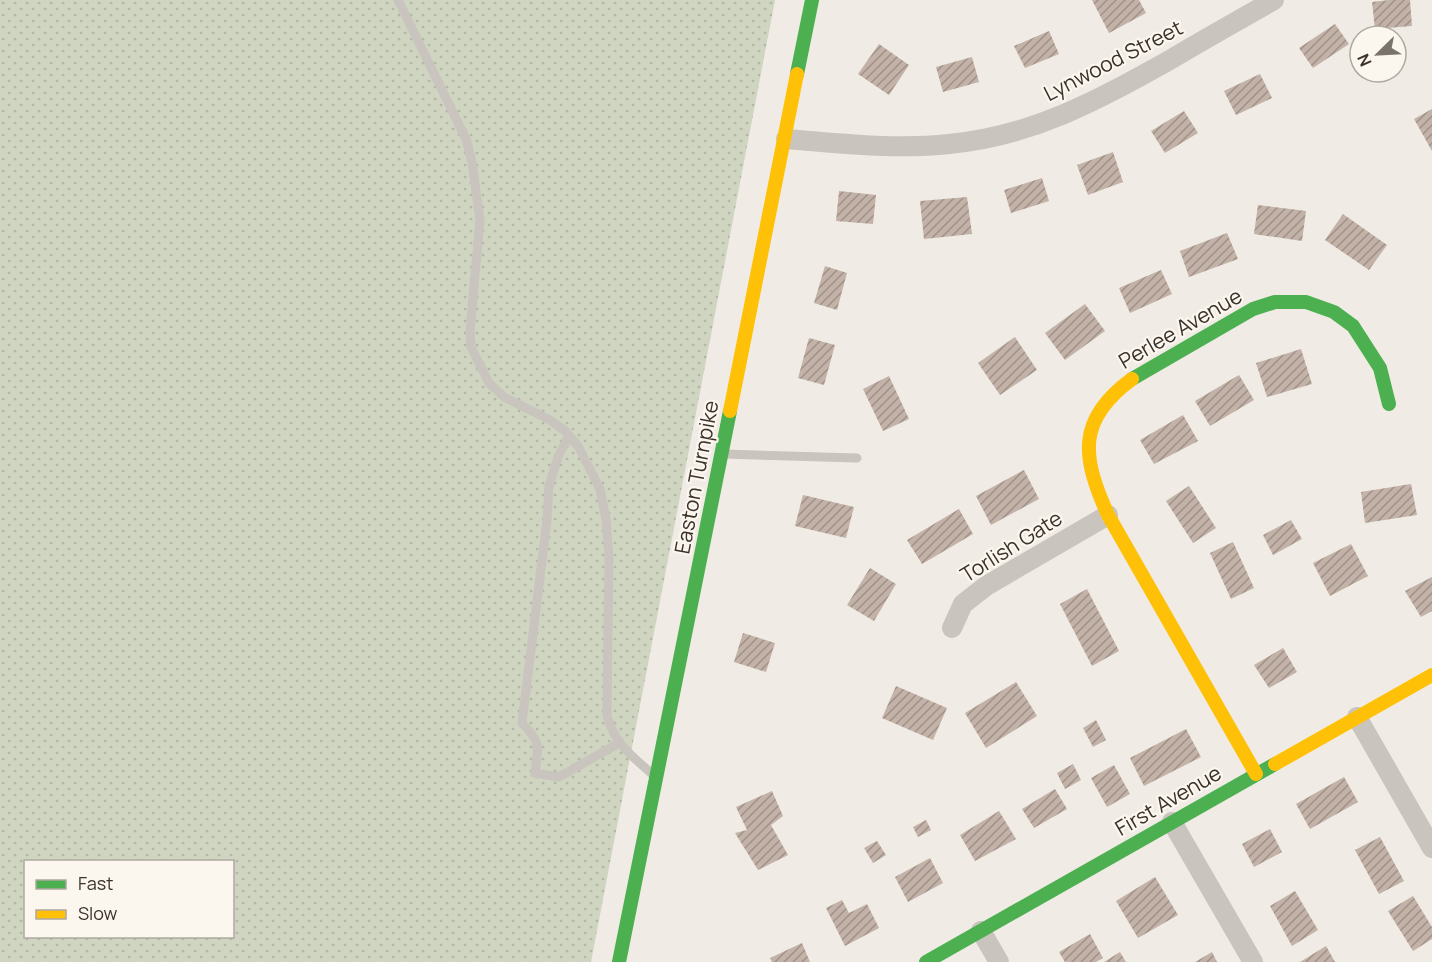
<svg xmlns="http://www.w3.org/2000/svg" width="1432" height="962" font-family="Manrope,sans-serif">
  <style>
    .grass { fill: url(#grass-dots); fill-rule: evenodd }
    .building { fill: url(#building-hatch) }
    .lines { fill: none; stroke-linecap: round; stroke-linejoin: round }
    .lane { stroke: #c9c4bd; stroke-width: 9 }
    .street { stroke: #c9c4bd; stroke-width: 20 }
    .fast { stroke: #4caf50; stroke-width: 14 }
    .slow { stroke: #ffc107; stroke-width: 14 }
    .labels { text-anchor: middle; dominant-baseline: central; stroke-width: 4.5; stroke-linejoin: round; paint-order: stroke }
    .street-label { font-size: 21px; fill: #3b322b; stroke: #fbf6ee }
  </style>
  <defs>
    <pattern id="grass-dots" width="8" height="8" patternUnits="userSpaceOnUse" patternTransform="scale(1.5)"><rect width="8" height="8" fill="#cfd5c0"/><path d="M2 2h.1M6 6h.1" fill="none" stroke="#b3b7a5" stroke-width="1.8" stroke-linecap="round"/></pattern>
    <pattern id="building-hatch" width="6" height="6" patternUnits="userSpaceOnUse" patternTransform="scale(1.5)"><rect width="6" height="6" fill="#c3b2a7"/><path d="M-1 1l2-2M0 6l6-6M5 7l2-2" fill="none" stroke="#a09188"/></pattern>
  </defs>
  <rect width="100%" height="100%" fill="#f0ece5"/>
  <path class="grass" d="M 0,0 L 775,0 L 591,962 L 0,962 ZM 26,862 L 232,862 L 232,936 L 26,936 Z"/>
  <g class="building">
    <path d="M 1092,0 L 1139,0 L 1146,13 L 1109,33 Z"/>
    <path d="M 1389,0 L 1410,0 L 1412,26 L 1375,29 L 1372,2 Z"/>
    <path d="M 1335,24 L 1349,44 L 1313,68 L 1299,48 Z"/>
    <path d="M 1049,31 L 1059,54 L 1025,68 L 1014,46 Z"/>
    <path d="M 879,44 L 909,65 L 889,95 L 858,74 Z"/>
    <path d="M 972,57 L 979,82 L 943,92 L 936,67 Z"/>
    <path d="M 1260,74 L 1272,98 L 1236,115 L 1224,91 Z"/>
    <path d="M 1432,109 L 1432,151 L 1414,119 Z"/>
    <path d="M 1184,111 L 1198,133 L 1165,153 L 1151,131 Z"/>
    <path d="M 1113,152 L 1123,182 L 1088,195 L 1077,165 Z"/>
    <path d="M 1042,178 L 1049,201 L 1011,213 L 1004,190 Z"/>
    <path d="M 839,191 L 876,195 L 873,224 L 836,221 Z"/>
    <path d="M 967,197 L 972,234 L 924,239 L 920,201 Z"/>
    <path d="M 1258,205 L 1306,211 L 1302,241 L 1254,234 Z"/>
    <path d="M 1343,214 L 1387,245 L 1369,270 L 1325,240 Z"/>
    <path d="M 1227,233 L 1238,259 L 1189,277 L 1180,251 Z"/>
    <path d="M 825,266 L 847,273 L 837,310 L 814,303 Z"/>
    <path d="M 1161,270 L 1172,294 L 1130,313 L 1119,288 Z"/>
    <path d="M 1085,304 L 1105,331 L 1065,360 L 1045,333 Z"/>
    <path d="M 1015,337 L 1037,370 L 1000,395 L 978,363 Z"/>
    <path d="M 809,338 L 835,345 L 824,385 L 798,378 Z"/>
    <path d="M 1301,349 L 1312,384 L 1267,397 L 1256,363 Z"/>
    <path d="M 1239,375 L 1254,400 L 1210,426 L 1195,401 Z"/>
    <path d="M 889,376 L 909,419 L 883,431 L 863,389 Z"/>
    <path d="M 1183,415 L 1198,441 L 1154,464 L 1140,440 Z"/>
    <path d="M 1024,470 L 1039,499 L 991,525 L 976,496 Z"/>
    <path d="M 1411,484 L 1417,515 L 1365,523 L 1361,492 Z"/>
    <path d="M 1189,486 L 1216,528 L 1193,543 L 1166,501 Z"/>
    <path d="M 803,495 L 854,507 L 846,538 L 795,526 Z"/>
    <path d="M 959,509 L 973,534 L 922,564 L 907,540 Z"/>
    <path d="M 1291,520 L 1302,539 L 1273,555 L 1263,535 Z"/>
    <path d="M 1233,542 L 1254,588 L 1231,599 L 1210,553 Z"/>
    <path d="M 1351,544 L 1368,576 L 1330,596 L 1313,563 Z"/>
    <path d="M 870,568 L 896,584 L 874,621 L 847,605 Z"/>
    <path d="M 1432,577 L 1432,611 L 1421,617 L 1405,591 Z"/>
    <path d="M 1087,589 L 1119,651 L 1092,666 L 1060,604 Z"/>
    <path d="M 743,633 L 775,643 L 766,672 L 734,662 Z"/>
    <path d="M 1283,648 L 1297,672 L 1269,688 L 1254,665 Z"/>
    <path d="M 1016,682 L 1037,716 L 986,748 L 965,713 Z"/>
    <path d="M 896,686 L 947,708 L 933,740 L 882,718 Z"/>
    <path d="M 1096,720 L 1106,740 L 1093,747 L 1083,728 Z"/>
    <path d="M 1186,729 L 1201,757 L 1144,786 L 1130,758 Z"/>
    <path d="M 1073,764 L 1081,780 L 1065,789 L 1057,773 Z"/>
    <path d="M 1114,765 L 1130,794 L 1107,807 L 1091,778 Z"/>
    <path d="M 1344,777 L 1358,802 L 1310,829 L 1296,804 Z"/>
    <path d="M 1055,789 L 1067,809 L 1034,828 L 1022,809 Z"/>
    <path d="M 772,791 L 783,816 L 771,825 L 788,855 L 758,870 L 735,833 L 747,830 L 736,807 Z"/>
    <path d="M 999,811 L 1016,839 L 975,861 L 960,835 Z"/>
    <path d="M 926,820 L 931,830 L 918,837 L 913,827 Z"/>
    <path d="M 1270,829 L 1282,852 L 1254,867 L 1242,844 Z"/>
    <path d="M 1380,837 L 1404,881 L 1379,894 L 1355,850 Z"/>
    <path d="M 877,841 L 886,855 L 873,863 L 864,848 Z"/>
    <path d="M 930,858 L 943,883 L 908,902 L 895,877 Z"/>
    <path d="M 1155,877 L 1178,915 L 1138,938 L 1116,901 Z"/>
    <path d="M 1295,891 L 1318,930 L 1292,946 L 1270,906 Z"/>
    <path d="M 1413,896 L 1432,927 L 1432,939 L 1413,951 L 1388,911 Z"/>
    <path d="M 842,900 L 849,913 L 867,904 L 879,928 L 845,946 L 826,908 Z"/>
    <path d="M 1090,934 L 1103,958 L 1096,962 L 1065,962 L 1059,952 Z"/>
    <path d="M 802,943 L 810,962 L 772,962 L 770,958 Z"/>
    <path d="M 1326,946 L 1335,962 L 1300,962 Z"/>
    <path d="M 1120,952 L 1126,962 L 1104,962 Z"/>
    <path d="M 1212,952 L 1217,962 L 1195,962 Z"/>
  </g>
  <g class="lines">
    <g class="lane">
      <path d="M 398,0 L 466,139 L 472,162 L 480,220 L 470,331 L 471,347 L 489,383 L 504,397 L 550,420 L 565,431 L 578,446 L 600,489 L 606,519 L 609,556 L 607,716 C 615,744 631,755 652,774"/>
      <path d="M 569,435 L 558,457 L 549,486 L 547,520 L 522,723 C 542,744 538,745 535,773 L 559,777 L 619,743"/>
      <path d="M 724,454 L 857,458"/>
    </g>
    <g class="street">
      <path d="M 786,139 C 840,143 895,150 949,144 C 1033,136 1096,101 1168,61 C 1203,40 1239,20 1274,0"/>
      <path d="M 952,628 L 963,604 L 986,586 L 1108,515"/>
      <path d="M 1357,717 L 1432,848"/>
      <path d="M 1172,822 L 1253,962"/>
      <path d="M 981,931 L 999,962"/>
    </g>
    <g class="fast">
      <path d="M 797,74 L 812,0"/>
      <path d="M 1132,379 L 1253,309 L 1275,302 L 1306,302 L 1334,312 L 1353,326 L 1380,368 L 1389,404"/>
      <path d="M 619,962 L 730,411"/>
      <path d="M 926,962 L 1275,764"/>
    </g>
    <g class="slow">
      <path d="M 1132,379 C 1076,420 1082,457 1108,515 L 1256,774"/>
      <path d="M 730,411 L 797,74"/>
      <path d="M 1275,764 L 1432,675"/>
    </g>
  </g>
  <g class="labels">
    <g class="street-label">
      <text transform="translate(1113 60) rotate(-27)">Lynwood Street</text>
      <text transform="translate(1180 328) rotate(-30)">Perlee Avenue</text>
      <text transform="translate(696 477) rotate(-79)">Easton Turnpike</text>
      <text transform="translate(1011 546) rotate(-32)">Torlish Gate</text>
      <text transform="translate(1168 800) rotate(-30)">First Avenue</text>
    </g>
  </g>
  <rect x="24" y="860" width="210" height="78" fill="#fbf6ee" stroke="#aea8a0" stroke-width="1.5"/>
  <rect x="36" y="880" width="30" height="9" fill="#4caf50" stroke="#aea8a0" stroke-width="1.5"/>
  <text x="78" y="890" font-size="18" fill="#3b322b">Fast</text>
  <rect x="36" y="910" width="30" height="9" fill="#ffc107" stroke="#aea8a0" stroke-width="1.5"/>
  <text x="78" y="920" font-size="18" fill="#3b322b">Slow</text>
  <g transform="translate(1378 54) rotate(246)"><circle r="28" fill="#fbf6ee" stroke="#aea8a0" stroke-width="1.5"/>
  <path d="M0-4.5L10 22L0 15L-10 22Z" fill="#7a736c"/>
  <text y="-9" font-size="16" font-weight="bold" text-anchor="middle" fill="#3b322b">N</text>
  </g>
</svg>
